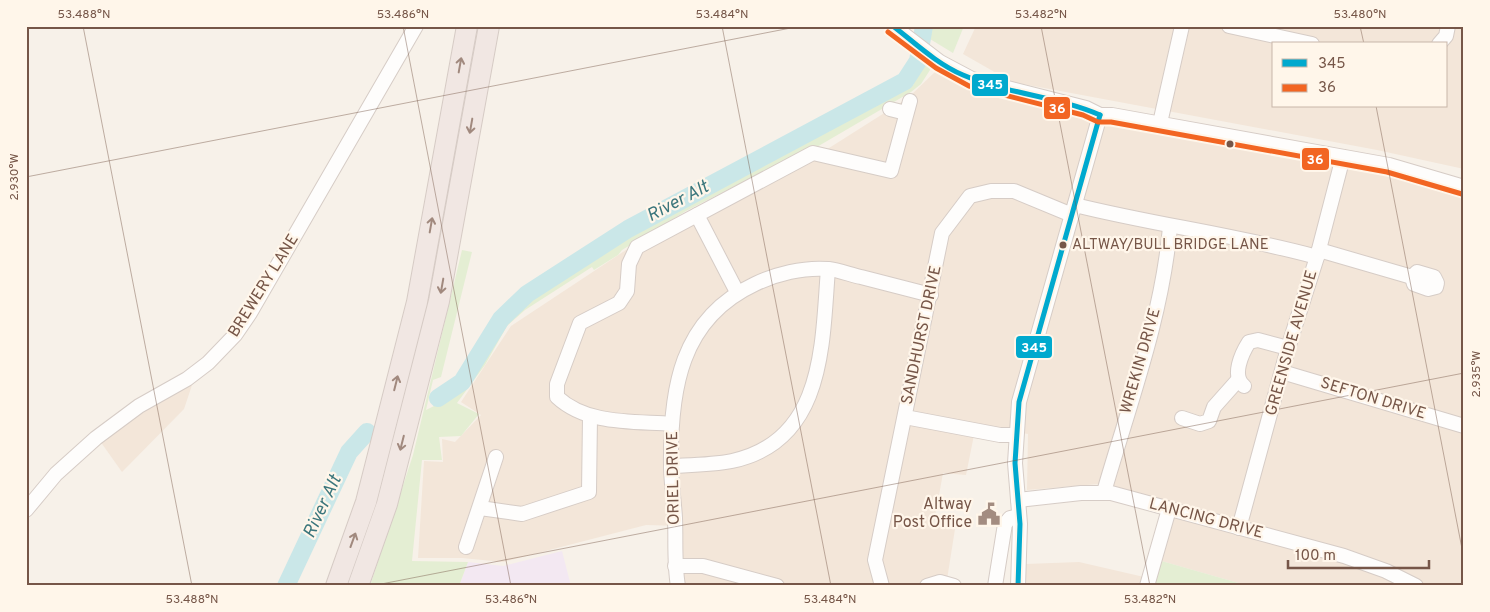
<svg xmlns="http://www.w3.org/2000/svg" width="1490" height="612" font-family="Overpass,sans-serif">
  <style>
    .residential { fill: #f3e6d9; fill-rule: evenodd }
    .education { fill: #f3e8f2 }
    .green { fill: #e4eed3 }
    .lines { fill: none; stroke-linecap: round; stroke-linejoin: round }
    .river { stroke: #cae7e8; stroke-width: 18 }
    .minor-casing { stroke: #d6ccc6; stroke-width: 16 }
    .highway-casing { stroke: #d6cbc5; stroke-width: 22 }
    .minor { stroke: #fefdfc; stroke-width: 14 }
    .highway { stroke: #f1e7e3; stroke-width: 20 }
    .bus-1-casing { stroke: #fff6ea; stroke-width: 9 }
    .bus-2-casing { stroke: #fff6ea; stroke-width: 9 }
    .bus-1 { stroke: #00a9ce; stroke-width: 5 }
    .bus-2 { stroke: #f26522; stroke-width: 5 }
    .oneway { stroke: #a1897e }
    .ticks { fill: none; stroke: #765648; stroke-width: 1; stroke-opacity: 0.45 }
    .bus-dot { fill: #765648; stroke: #fff6ea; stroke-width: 2 }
    .labels { text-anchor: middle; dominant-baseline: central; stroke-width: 4.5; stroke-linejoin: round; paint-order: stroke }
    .bus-label { font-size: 15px; fill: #765648; stroke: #fff6ea; text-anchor: start }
    .street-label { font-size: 16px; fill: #765648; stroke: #fff6ea }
    .poi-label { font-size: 16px; fill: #765648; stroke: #fff6ea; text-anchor: end }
    .water-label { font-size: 18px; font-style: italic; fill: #3b767c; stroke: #fff6ea }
    .line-badge { stroke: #fff6ea; stroke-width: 2 }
    .badge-label { font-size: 14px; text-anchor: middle; font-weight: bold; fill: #fff }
    .neatline { fill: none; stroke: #765648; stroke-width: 2 }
    .ticks-label { font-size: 12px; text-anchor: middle; fill: #765648 }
  </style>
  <rect width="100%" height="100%" fill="#f7f1e9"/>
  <g class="residential">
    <path d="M 976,26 L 1464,26 L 1464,169 L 1377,150 L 1012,82 L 963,54 ZM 1274,44 L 1446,44 L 1446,106 L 1274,106 Z"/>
    <path d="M 939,68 L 1029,101 L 1084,116 L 1173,130 L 1445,188 L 1464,199 L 1464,586 L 1249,586 L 1158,560 L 1176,503 L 1099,484 L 1027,490 L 1028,434 L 976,425 L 966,475 L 943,473 L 934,523 L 955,529 L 946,586 L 683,586 L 680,526 L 646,525 L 503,562 L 462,558 L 418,558 L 424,461 L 443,462 L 442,439 L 455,442 L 481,415 L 461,402 L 511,326 L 632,246 L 807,162 L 908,98 Z"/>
    <path d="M 195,376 L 184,409 L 122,472 L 100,441 Z"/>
    <path d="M 1079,562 L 1144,577 L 1142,586 L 1024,586 L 1026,564 Z"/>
  </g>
  <path class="education" d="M 562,551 L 571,586 L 459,586 L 468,562 L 503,566 Z"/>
  <g class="green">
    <path d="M 932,26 L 964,26 L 953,53 L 930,39 Z"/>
    <path d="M 922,58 L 930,64 L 930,70 L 921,84 L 911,92 L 810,151 L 801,152 L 686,211 L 622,250 L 618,255 L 594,270 L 592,267 L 525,310 L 507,326 L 485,365 L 457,403 L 479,414 L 461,436 L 439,437 L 442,460 L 422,460 L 412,561 L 468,562 L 459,586 L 370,586 L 413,455 L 462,250 L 472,252 L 468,268 L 441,377 L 433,380 L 426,410 L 436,405 L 439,407 L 438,404 L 468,381 L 477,370 L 507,318 L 540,290 L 656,220 L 826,128 L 830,132 L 828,127 L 907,83 L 914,85 L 909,80 Z"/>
    <path d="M 1158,560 L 1249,586 L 1151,586 Z"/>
  </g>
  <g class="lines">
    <g class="river">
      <path d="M 438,398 L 462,382 L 501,319 L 527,294 L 628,229 L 905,81 L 918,61 L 924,26"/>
      <path d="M 286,586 L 349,452 L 367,432"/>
    </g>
    <defs>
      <g id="minor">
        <path d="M 893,26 L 940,62 L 972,79 L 1086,108 L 1100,115 L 1112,115 L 1389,165 L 1464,187"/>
        <path d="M 1229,26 L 1312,44"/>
        <path d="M 1439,44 L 1446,36 L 1448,26"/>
        <path d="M 890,109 L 906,113"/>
        <path d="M 1160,123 L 1182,26"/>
        <path d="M 1075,205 C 1155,225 1237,235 1317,257"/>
        <path d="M 697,215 L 737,292"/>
        <path d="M 1319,250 L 1412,277"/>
        <path d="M 1417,272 L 1434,277 L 1437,283 L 1436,287 L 1428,289 L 1414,284 L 1412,277 Z"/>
        <path d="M 1282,372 L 1464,426"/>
        <path d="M 1244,386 C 1231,376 1242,353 1249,342 L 1258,340 L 1288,348"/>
        <path d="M 905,417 L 1000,435 L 1016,435"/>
        <path d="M 1182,418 L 1200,424 L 1209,421 L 1214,407 L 1238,380"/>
        <path d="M 672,424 C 633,421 587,425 557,397 L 557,384 L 580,323 L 619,303 L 627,291 L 629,264 L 637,247 L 813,153 L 891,171 L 910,101"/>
        <path d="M 671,466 C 691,465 712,465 732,461 C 825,441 822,344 828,269"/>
        <path d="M 1104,492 C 1129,405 1162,318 1170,227"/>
        <path d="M 1018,500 L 1081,493 L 1111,493 L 1344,556 L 1386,571 L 1416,586"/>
        <path d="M 480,508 L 522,514 L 589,492 L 590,417"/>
        <path d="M 26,510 L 56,474 L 96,438 L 139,406 L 187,379 L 208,363 L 235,335 L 250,313 L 416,26"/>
        <path d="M 1239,528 L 1288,348 L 1317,257 L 1343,157"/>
        <path d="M 466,547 L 496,457"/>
        <path d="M 675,566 L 703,566 L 777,586"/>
        <path d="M 678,586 C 674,563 676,541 675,518 C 674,500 671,482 671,465 C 670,390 680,319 755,284 C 776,274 803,267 828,269 C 839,270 851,275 861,277 C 885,283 908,289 931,295"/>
        <path d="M 882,586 L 875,560 L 942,233 L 970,196 L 991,191 L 1014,191 L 1072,215"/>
        <path d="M 927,586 L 940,582 L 954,586"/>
        <path d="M 995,586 L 1005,524 L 1010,518 L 1019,516"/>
        <path d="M 1018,586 L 1020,524 L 1015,463 L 1019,402 L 1100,115"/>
        <path d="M 1147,586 L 1169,509"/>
      </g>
      <g id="highway">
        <path d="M 336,586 L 366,502 L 417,302 L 467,26"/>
        <path d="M 358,586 L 387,504 L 439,301 L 489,26"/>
      </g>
    </defs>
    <use href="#minor" class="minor-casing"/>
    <use href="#highway" class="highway-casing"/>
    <use href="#minor" class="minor"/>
    <use href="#highway" class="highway"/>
    <defs>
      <g id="bus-1">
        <path d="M 893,26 C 915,43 937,64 963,75 C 1007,94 1056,96 1100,115"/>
        <path d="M 1018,586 L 1020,524 L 1015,463 L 1019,402 L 1100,115"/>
      </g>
      <path id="bus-2" d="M 888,32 L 936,68 L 969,86 L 1083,115 L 1098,122 L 1111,122 L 1387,172 L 1462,194"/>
    </defs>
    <use href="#bus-1" class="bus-1-casing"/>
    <use href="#bus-2" class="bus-2-casing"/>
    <use href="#bus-1" class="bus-1"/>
    <use href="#bus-2" class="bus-2"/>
  </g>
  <defs><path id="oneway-shaft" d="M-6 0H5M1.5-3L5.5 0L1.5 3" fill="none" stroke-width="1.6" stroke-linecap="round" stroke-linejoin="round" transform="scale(1.25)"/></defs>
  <g class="oneway">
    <use href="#oneway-shaft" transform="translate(460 65) rotate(-80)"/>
    <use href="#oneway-shaft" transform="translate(471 126) rotate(100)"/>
    <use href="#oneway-shaft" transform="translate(431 225) rotate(-80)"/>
    <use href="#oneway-shaft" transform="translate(442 286) rotate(100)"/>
    <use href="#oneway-shaft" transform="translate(396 383) rotate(-76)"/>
    <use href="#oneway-shaft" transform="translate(402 443) rotate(104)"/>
    <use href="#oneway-shaft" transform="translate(353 540) rotate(-70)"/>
  </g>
  <path class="ticks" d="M 83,26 L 192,586M 403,26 L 511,586M 722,26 L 831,586M 1041,26 L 1150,586M 1360,26 L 1364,44M 1376,106 L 1464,559M 26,177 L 801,26M 371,586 L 1464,373"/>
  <defs>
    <symbol id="civic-bare" viewBox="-9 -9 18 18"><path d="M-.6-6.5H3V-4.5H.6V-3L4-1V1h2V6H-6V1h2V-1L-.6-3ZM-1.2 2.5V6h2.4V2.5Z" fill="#a38c80" stroke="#fff6ea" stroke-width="2.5" paint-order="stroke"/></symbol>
  </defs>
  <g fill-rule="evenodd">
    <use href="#civic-bare" x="973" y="498" width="32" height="32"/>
  </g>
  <g class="bus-dot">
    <circle cx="1230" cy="144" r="4.5"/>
    <circle cx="1063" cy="245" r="4.5"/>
  </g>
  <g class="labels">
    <g class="bus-label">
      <text x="1072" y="245">ALTWAY/BULL BRIDGE LANE</text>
    </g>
    <g class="street-label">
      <text transform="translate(264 286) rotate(-58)">BREWERY LANE</text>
      <text transform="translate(922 335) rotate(-78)">SANDHURST DRIVE</text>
      <text transform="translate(1292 343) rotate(-74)">GREENSIDE AVENUE</text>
      <text transform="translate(1141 361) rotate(-74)">WREKIN DRIVE</text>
      <text transform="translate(1373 399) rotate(17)">SEFTON DRIVE</text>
      <text transform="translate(674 478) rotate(-91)">ORIEL DRIVE</text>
      <text transform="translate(1206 519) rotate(15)">LANCING DRIVE</text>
    </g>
    <g class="poi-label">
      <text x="972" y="505">Altway<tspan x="972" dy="18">Post Office</tspan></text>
    </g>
    <g class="water-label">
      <text transform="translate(678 202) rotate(-28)">River Alt</text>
      <text transform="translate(323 507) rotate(-65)">River Alt</text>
    </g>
  </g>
  <g class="line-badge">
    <rect x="971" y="73" width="38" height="24" rx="5" fill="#00a9ce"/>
    <rect x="1043" y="96" width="28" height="24" rx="5" fill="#f26522"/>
    <rect x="1301" y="147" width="29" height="24" rx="5" fill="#f26522"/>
    <rect x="1015" y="335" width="38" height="24" rx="5" fill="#00a9ce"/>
  </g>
  <g class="badge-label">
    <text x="990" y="89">345</text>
    <text x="1057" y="113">36</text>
    <text x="1315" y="164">36</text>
    <text x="1034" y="352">345</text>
  </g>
  <rect width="1490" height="612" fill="none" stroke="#fff6ea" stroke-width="55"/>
  <rect x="1272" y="42" width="175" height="65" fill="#fff6ea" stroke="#c8b6a9"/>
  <rect x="1282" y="59" width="25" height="8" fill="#00a9ce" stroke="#c8b6a9"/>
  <text x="1318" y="68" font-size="15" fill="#765648">345</text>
  <rect x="1282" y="84" width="25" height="8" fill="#f26522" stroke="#c8b6a9"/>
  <text x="1318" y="92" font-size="15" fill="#765648">36</text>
  <path d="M1288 560v8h141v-8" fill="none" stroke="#765648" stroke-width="2.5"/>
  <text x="1295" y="560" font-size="15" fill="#765648" stroke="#fff6ea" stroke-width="4" paint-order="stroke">100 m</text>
  <rect x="28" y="28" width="1434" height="556" class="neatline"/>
  <g class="ticks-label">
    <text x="84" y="18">53.488°N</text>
    <text x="403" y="18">53.486°N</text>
    <text x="722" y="18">53.484°N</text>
    <text x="1041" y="18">53.482°N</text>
    <text x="1360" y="18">53.480°N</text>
    <text transform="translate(14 177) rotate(-90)" y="4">2.930°W</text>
    <text transform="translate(1476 374) rotate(-90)" y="4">2.935°W</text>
    <text x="192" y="603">53.488°N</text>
    <text x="511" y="603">53.486°N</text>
    <text x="830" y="603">53.484°N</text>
    <text x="1150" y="603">53.482°N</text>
  </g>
</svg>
